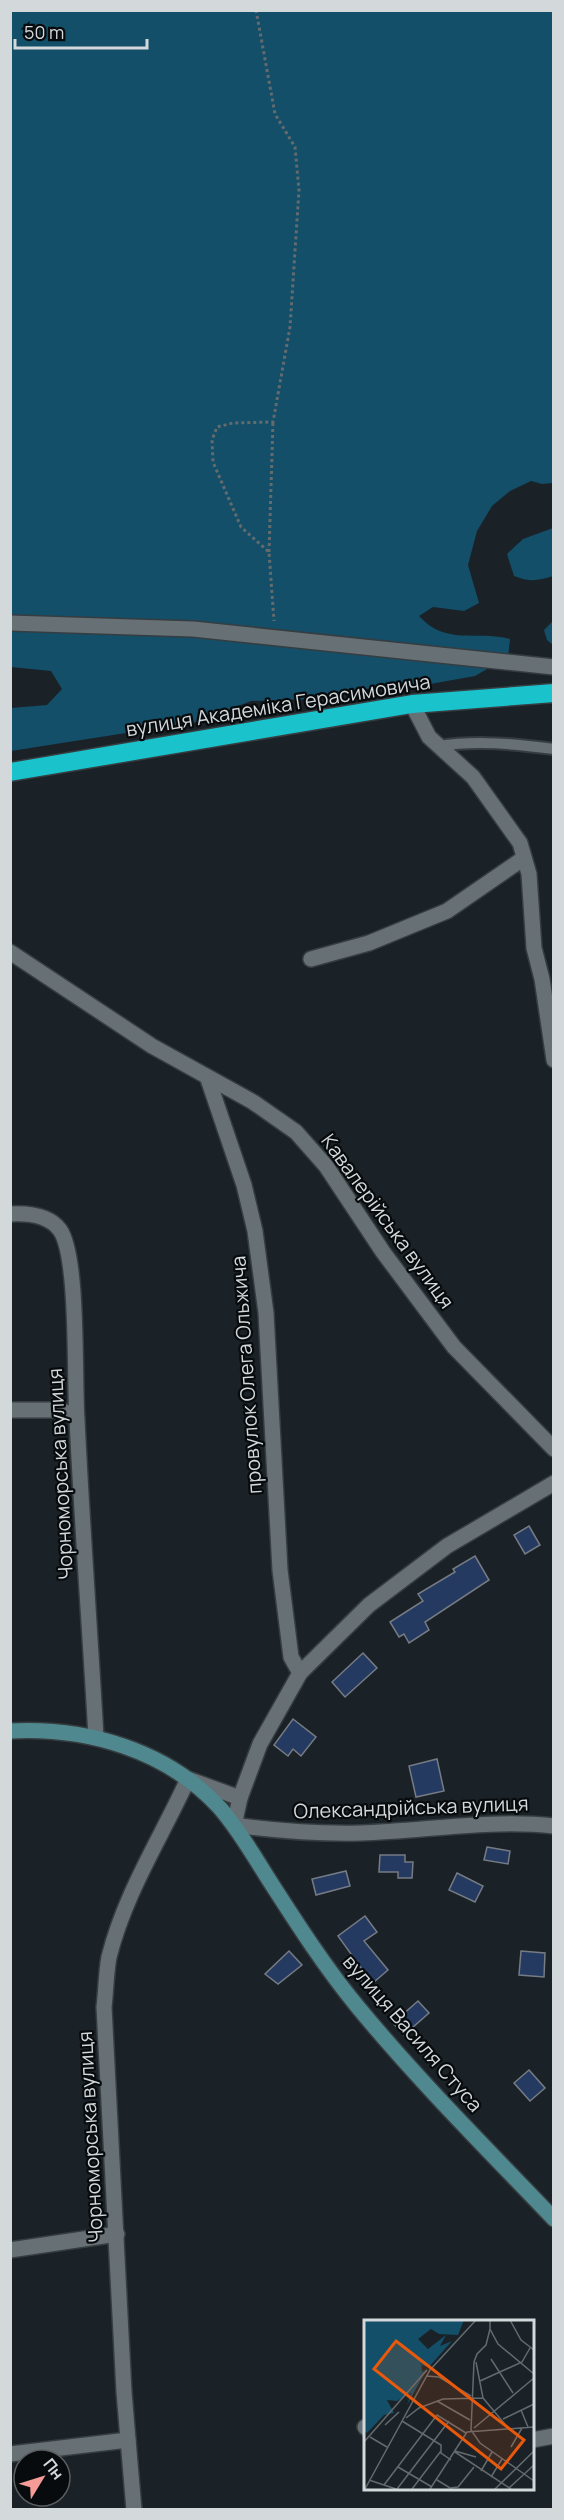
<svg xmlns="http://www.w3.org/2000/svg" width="564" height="2520" font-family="Manrope,sans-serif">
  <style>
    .forest { fill: #134f69 }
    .building { fill: #253a60; stroke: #767b84; stroke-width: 1.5 }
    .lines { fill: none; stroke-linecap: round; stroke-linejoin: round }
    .lane-casing { stroke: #363d41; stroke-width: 14 }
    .street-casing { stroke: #363d41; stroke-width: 18 }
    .secondary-casing { stroke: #363d41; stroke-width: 18 }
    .highway-casing { stroke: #363d41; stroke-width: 21 }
    .path { stroke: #646b6f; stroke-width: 3; stroke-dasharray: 3 3; stroke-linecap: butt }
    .lane { stroke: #667075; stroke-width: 10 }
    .street { stroke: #667075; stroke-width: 15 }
    .secondary { stroke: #4f898f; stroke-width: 15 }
    .highway { stroke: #1ac2cb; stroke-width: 18 }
    .labels { text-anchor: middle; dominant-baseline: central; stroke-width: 4.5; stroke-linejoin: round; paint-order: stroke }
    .street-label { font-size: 20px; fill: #d3d8db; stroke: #080b0d }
    .inset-road { fill: none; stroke: #646b6f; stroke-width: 1.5 }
    .view { fill: #e8590c; fill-opacity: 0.15; stroke: #e8590c; stroke-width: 3 }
    .inset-edge { fill: none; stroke: #d3d8db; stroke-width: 3 }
  </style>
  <rect width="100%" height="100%" fill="#1a2227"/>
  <g class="forest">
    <path d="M 11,11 L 553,11 L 553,483 L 542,484 L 531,481 L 510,491 L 492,506 L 477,531 L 468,565 L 479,603 L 464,611 L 433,607 L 419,616 C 446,646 475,630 510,639 L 508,657 L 475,676 L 430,684 L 353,690 L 314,699 L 251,701 L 196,722 L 11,751 L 11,708 L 47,705 L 62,689 L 51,671 L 11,667 Z"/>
    <path d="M 553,528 L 553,576 C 538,581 529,582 514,576 L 507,554 L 523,539 Z"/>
    <path d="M 552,622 L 553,622 L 553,645 L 547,640 L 544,630 Z"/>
  </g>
  <g class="building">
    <path d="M 529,1526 L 540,1545 L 525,1554 L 514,1535 Z"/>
    <path d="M 475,1556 L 489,1580 L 425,1622 L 429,1630 L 409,1643 L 404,1634 L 399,1637 L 390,1622 L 423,1601 L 418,1594 L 455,1572 L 453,1569 Z"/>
    <path d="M 363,1653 L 377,1668 L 345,1697 L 332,1682 Z"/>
    <path d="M 293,1719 L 316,1737 L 301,1756 L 293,1749 L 288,1756 L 274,1745 Z"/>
    <path d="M 437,1759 L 444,1791 L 416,1797 L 409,1766 Z"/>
    <path d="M 487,1847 L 510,1851 L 508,1864 L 484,1860 Z"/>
    <path d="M 380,1855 L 405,1855 L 405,1862 L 413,1862 L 412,1878 L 398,1878 L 398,1872 L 379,1872 Z"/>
    <path d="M 346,1871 L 350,1886 L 316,1895 L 312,1879 Z"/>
    <path d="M 457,1873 L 483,1886 L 475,1902 L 449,1890 Z"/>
    <path d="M 365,1916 L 377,1932 L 364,1941 L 388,1970 L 367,1988 L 358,1977 L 364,1972 L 338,1936 Z"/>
    <path d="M 289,1951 L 302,1965 L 278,1984 L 265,1974 Z"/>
    <path d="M 521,1951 L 545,1953 L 544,1977 L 519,1975 Z"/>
    <path d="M 418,2001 L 429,2013 L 404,2035 L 393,2023 Z"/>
    <path d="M 529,2070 L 545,2088 L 530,2101 L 514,2083 Z"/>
  </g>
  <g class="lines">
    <defs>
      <path id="lane" d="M 438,746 C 478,740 514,744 554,749"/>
      <g id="street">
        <path d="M 10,623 L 193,629 L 554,667"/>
        <path d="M 412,704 L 429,737 L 473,777 L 520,843 L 529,874 L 534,948 L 542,979 L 554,1060"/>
        <path d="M 10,952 L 152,1046 L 253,1102 L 296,1132 L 326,1166 L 383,1252 L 454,1347 L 554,1449"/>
        <path d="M 311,959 L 369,943 L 447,911 L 524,858"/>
        <path d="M 208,1079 L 244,1185 L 255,1231 L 266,1313 L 280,1570 L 291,1657 L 300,1673"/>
        <path d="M 10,1214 C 28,1213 49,1215 60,1230 C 79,1257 74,1381 77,1419 C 82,1525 90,1631 96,1737"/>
        <path d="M 10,1410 L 61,1410 L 76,1417"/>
        <path d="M 240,1798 L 234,1825 C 277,1831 318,1834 361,1833 C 425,1831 490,1819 554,1826"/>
        <path d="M 10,2250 L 117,2234"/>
        <path d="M 365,2427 L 366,2428"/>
        <path d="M 532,2440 L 554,2436"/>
        <path d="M 10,2454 L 128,2440"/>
        <path d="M 134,2510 L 124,2392 L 104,2007 C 106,1991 106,1973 109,1957 C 125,1893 161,1838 188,1779 L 240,1798 L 260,1744 L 300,1673 L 369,1605 L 447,1546 L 554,1483"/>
      </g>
      <path id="secondary" d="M 10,1731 C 87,1727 167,1750 220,1808 C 240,1831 255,1858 271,1883 C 298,1925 325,1967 357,2006 C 418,2080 487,2149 554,2219"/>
      <path id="highway" d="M 10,772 L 412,704 L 554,693"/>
    </defs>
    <use href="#lane" class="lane-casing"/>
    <use href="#street" class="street-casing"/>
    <use href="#secondary" class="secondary-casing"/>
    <use href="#highway" class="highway-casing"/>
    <g class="path">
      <path d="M 256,10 L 275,114 L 295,147 L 299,190 L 290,327 L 273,422 L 233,423 L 217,427 L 212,440 L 213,462 L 241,527 L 269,552 L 274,621"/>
      <path d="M 269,552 L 273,422"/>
    </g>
    <use href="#lane" class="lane"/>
    <use href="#street" class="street"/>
    <use href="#secondary" class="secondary"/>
    <use href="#highway" class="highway"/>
  </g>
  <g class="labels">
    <g class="street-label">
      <text transform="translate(278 705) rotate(-9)">вулиця Академіка Герасимовича</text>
      <text transform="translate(388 1221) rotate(54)">Кавалерійська вулиця</text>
      <text transform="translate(246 1375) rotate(-94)">провулок Олега Ольжича</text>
      <text transform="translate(60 1474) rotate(-93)">Чорноморська вулиця</text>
      <text transform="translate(411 1807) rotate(-2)">Олександрійська вулиця</text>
      <text transform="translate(413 2033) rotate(49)">вулиця Василя Стуса</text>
      <text transform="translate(90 2137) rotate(-93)">Чорноморська вулиця</text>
    </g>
  </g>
  <g transform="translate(364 2320)">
    <rect width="170" height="170" fill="#1a2227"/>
    <path d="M 0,0 L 100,0 L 94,15 L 75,14 L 67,9 L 54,19 L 64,29 L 82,15 L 76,26 L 88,21 L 65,47 L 58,45 L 57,38 L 58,52 L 63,49 L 43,85 L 47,73 L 33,81 L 23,80 L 30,93 L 20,95 L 3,113 L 0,110 Z" fill="#134f69"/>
    <path class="inset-road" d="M 126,0 L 126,9 L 134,24 L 170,54M 146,0 L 157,20 L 170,30M 126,9 L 122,25 L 113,34 L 110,42 L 107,110 L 116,123 L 170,161M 127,39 L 149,73M 112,42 L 119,78M 62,56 L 75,57 L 107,76M 116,61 L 158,42 L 166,28M 73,81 L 106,100M 157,90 L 164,107M 42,98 L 55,88 L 79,79 L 119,78 L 145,109M 139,99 L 170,84M 38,101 L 77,125 L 77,133 L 87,140M 21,105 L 35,92M 110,108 L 170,58M 6,117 L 23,127M 0,122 L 63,50M 147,127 L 158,108M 91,131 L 112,137M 91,132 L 147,169M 34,147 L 68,167M 117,151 L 128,132M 127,157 L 138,139M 5,160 L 32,169M 73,160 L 86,168 L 94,167 L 110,147M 20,165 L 73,95 L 102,113M 145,168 L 170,145M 1,169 L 66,50 L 112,0M 33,169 L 85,101M 48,169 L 77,131M 66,169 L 103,112 L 170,107M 131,169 L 170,131"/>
    <path class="view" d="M 32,21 L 160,120 L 137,149 L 10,49 Z"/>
    <rect width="170" height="170" class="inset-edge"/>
  </g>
  <rect width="564" height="2520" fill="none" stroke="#d3d8db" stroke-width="24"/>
  <g transform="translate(42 2478) rotate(52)"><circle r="28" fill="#080b0d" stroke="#595d5f" stroke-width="1.5"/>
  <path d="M0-4.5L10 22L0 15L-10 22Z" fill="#f59b98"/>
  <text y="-9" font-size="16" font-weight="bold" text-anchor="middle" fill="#d3d8db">Пн</text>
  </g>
  <path d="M15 39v9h132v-9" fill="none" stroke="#d3d8db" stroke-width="3"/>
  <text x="24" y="39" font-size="18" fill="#d3d8db" stroke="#080b0d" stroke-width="4.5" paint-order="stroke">50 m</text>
</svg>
